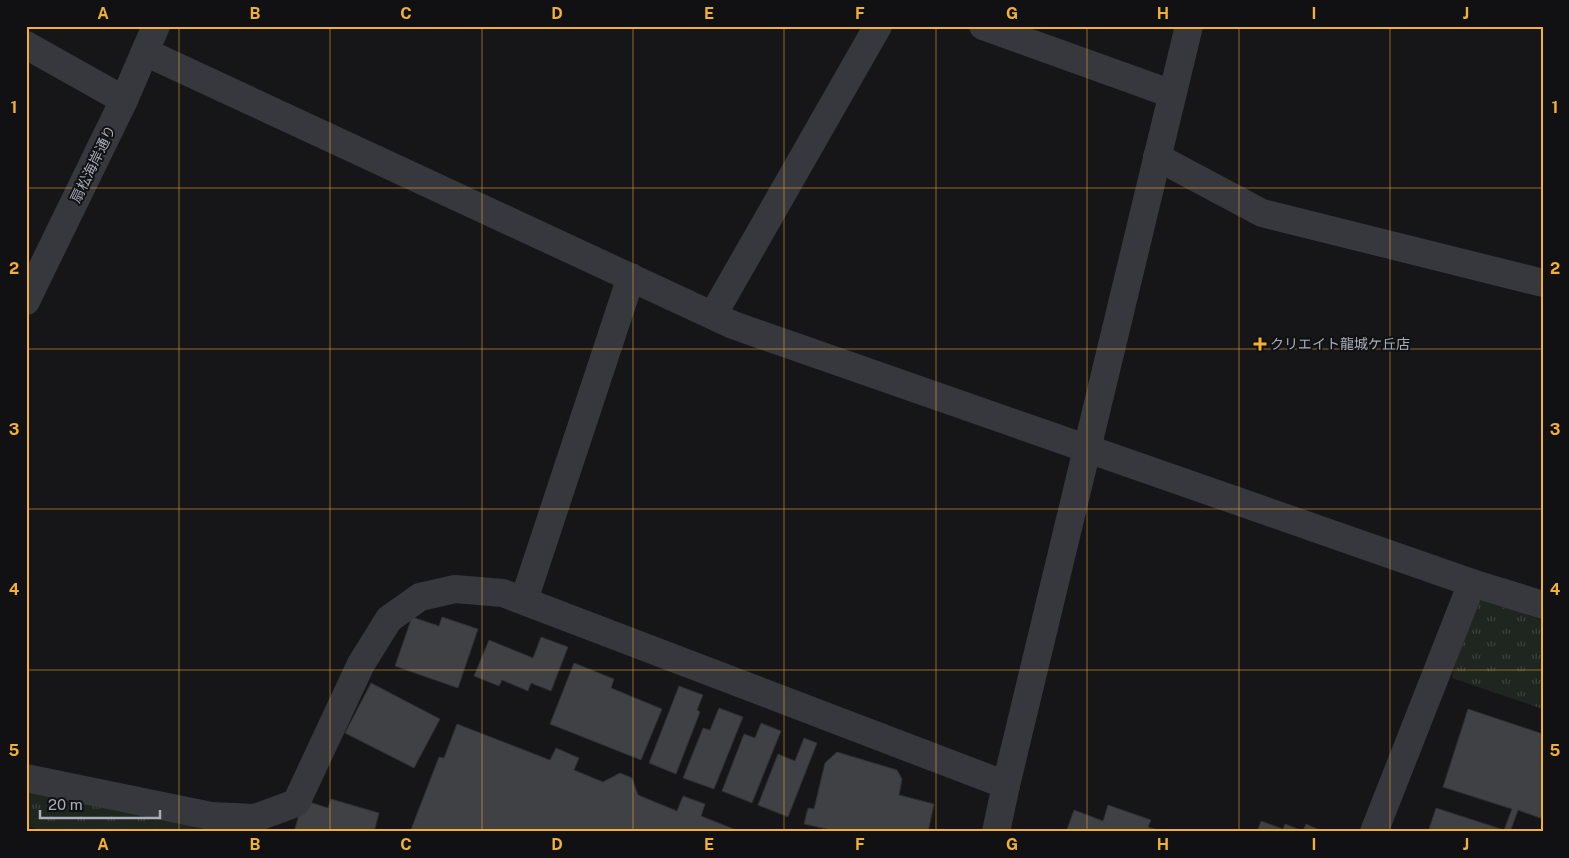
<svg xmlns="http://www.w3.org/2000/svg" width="1569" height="858" font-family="'Public Sans','Noto Sans JP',sans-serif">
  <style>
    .park { fill: url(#park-tufts) }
    .building { fill: #404145; stroke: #303034 }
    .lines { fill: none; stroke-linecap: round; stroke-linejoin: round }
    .minor { stroke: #37383d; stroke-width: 28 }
    .tertiary { stroke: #37383d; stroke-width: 28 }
    .grid { fill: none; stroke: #f2b134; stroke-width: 1; stroke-opacity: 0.55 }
    .poi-dot { fill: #f2b134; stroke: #111113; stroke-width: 2 }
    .labels { text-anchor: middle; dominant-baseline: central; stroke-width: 4; stroke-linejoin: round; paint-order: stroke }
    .street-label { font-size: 14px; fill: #a8adb8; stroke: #111113 }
    .poi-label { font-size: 14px; fill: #a8adb8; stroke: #111113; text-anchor: start }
    .neatline { fill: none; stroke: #f2b134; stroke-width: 2 }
    .grid-label { font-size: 16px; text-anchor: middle; font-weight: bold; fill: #f2b134 }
  </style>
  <defs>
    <pattern id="park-tufts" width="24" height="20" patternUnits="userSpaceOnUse" patternTransform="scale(1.25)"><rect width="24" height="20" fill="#1e261f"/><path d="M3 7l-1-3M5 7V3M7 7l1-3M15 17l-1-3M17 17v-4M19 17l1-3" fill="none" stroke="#3c433d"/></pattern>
  </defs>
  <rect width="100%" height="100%" fill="#161618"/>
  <g class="park">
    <path d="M 1467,596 L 1543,620 L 1543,709 L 1452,678 Z"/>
    <path d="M 26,789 L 225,832 L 50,832 L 26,826 Z"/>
  </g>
  <g class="building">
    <path d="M 412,617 L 439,626 L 442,617 L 478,629 L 458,688 L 395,666 Z"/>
    <path d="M 541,637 L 568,647 L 551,691 L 531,683 L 528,691 L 502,680 L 499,686 L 474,676 L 489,640 L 533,658 Z"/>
    <path d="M 574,663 L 614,679 L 611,688 L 662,709 L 641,760 L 550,724 Z"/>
    <path d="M 371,683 L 440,719 L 414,768 L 345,733 Z"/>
    <path d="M 679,686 L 703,695 L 697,710 L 700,712 L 676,774 L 649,763 Z"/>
    <path d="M 719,708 L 743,717 L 714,789 L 683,778 L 703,728 L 710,730 Z"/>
    <path d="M 1468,709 L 1543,734 L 1543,819 L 1518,810 L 1510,832 L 1428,832 L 1436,808 L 1504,830 L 1512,809 L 1443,787 Z"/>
    <path d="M 761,723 L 781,731 L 752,803 L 722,791 L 744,734 L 755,738 Z"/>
    <path d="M 457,724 L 550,760 L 556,748 L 579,758 L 574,770 L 603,782 L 620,773 L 632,778 L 638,795 L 677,811 L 683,796 L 705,804 L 701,816 L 741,832 L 410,832 L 439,757 L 444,758 Z"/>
    <path d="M 804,738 L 817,743 L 788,817 L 758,805 L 778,754 L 795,761 Z"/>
    <path d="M 837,752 L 897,770 L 902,779 L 899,795 L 934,804 L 928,832 L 831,832 L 831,830 L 804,824 L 808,808 L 814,809 L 825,763 Z"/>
    <path d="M 331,799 L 379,813 L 374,832 L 294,832 L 303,800 L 328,808 Z"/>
    <path d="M 1108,805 L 1151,820 L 1148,827 L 1163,832 L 1066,832 L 1074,810 L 1103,821 Z"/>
    <path d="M 1261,821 L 1283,829 L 1285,824 L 1303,831 L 1306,824 L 1324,832 L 1257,832 Z"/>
  </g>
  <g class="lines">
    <g class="minor">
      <path d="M 983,26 L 1172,94"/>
      <path d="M 26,45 L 124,100"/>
      <path d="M 145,52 L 733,325 L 1472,583 L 1543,605"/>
      <path d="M 1157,157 L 1262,213 L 1543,283"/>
      <path d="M 713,315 L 878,26"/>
      <path d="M 524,600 L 631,277"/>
      <path d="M 26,778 L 211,816 L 255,818 L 296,803 L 361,664 L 389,619 L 420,597 L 455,589 L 503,593 L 1006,785"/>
      <path d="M 1374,832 L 1472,583"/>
    </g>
    <g class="tertiary">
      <path d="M 26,301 L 124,100 L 156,26"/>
      <path d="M 996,832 L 1006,785 L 1189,26"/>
    </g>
  </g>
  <path class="grid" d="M 179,26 L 179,832M 330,26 L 330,832M 482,26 L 482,832M 633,26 L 633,832M 784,26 L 784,832M 936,26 L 936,832M 1087,26 L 1087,832M 1239,26 L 1239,832M 1390,26 L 1390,832M 26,188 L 1543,188M 26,349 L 1543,349M 26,509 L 1543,509M 26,670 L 1543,670"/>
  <path class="poi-dot" d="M1257.5 336.5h5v5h5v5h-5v5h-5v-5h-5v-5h5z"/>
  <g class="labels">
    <g class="street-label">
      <text transform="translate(93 164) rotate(-64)">扇松海岸通り</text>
    </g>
    <g class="poi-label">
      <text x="1270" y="344">クリエイト龍城ケ丘店</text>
    </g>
  </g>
  <rect width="1569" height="858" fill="none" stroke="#111113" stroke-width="55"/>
  <path d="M40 810v8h120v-8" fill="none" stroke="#a8adb8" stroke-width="2.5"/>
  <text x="48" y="810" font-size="15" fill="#a8adb8" stroke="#111113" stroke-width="4" paint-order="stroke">20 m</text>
  <rect x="28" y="28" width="1514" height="802" class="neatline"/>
  <g class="grid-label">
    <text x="103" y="19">A</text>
    <text x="255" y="19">B</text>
    <text x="406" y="19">C</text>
    <text x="557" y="19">D</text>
    <text x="709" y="19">E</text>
    <text x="860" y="19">F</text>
    <text x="1012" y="19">G</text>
    <text x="1163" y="19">H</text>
    <text x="1314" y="19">I</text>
    <text x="1466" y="19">J</text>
    <text x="14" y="113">1</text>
    <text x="1555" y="113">1</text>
    <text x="14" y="274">2</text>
    <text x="1555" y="274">2</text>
    <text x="14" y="435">3</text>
    <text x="1555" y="435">3</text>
    <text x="14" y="595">4</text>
    <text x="1555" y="595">4</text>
    <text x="14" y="756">5</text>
    <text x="1555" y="756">5</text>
    <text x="103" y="850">A</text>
    <text x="255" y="850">B</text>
    <text x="406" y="850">C</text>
    <text x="557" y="850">D</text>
    <text x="709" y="850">E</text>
    <text x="860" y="850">F</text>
    <text x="1012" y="850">G</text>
    <text x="1163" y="850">H</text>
    <text x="1314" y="850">I</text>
    <text x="1466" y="850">J</text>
  </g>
</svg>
